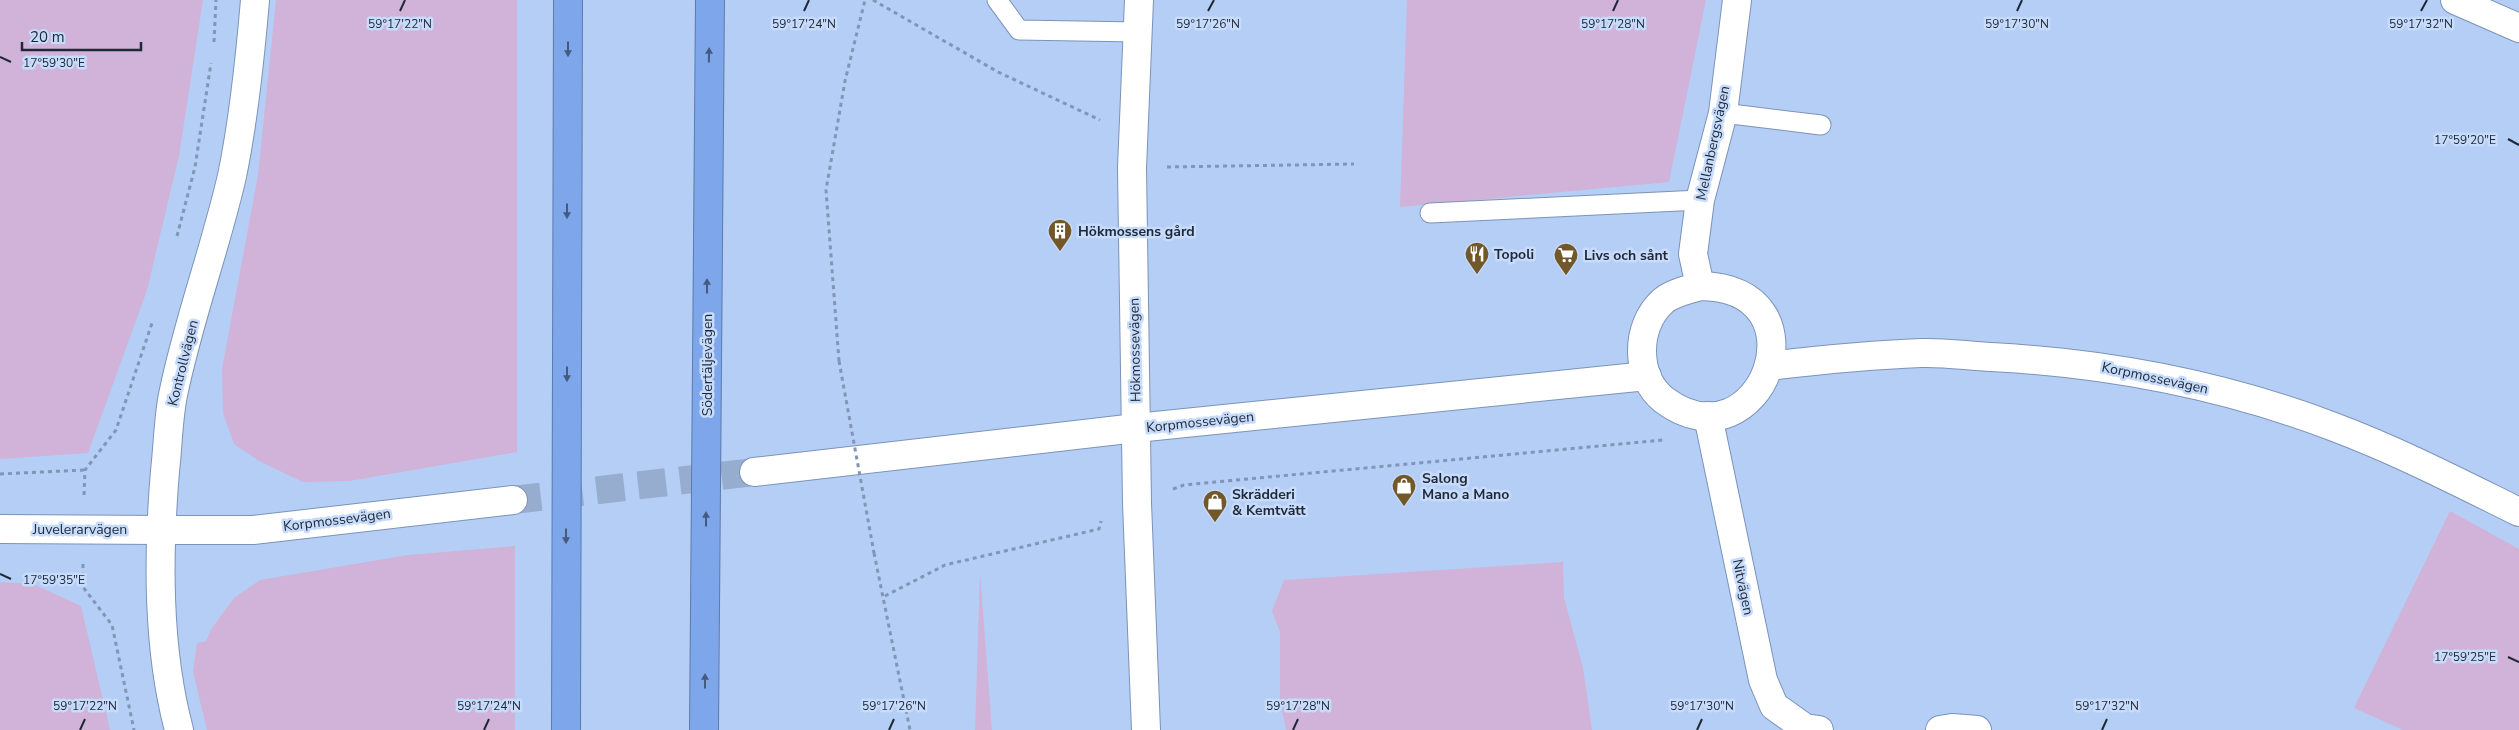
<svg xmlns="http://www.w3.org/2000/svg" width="2519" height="730" font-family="'Nunito Sans',sans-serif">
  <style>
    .green { fill: #d1b2d8 }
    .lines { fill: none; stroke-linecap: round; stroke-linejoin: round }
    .tertiary-tunnel { stroke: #97add0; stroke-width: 28; stroke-dasharray: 28 14; stroke-linecap: butt }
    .service-casing { stroke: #7c93b8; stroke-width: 21 }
    .minor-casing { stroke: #7c93b8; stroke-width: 30 }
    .tertiary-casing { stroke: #7c93b8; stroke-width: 30 }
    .motorway-casing { stroke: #5c7bab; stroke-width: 30 }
    .path { stroke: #8195b5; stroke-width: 3; stroke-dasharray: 4 4; stroke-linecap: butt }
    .service { stroke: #fff; stroke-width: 19 }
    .minor { stroke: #fff; stroke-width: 28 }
    .tertiary { stroke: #fff; stroke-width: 28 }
    .motorway { stroke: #7da7ea; stroke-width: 28 }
    .path-bridge { stroke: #8195b5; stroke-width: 3; stroke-dasharray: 4 4; stroke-linecap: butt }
    .oneway { fill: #445b7f }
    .ticks { fill: none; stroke: #1e2837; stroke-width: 2 }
    .labels { text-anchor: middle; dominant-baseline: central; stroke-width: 5; stroke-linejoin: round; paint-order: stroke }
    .street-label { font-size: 14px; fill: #1e2837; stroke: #c7dbfb }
    .poi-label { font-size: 14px; font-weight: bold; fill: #1e2837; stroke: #c7dbfb; text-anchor: start }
    .ticks-label { font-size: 12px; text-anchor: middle; fill: #1e2837; stroke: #c7dbfb; stroke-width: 5; stroke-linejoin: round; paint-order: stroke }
  </style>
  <rect width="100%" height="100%" fill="#b5cef6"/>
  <g class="green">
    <path d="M 0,0 L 203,0 L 179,156 L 147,290 L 88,453 L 0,459 Z"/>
    <path d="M 276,0 L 517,0 L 517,452 L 349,481 L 303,482 L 259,461 L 234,444 L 223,413 L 222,369 L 258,175 Z"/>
    <path d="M 1407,0 L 1706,0 L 1669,182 L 1400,207 Z"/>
    <path d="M 2450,511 L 2519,549 L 2519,730 L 2403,730 L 2354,708 Z"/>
    <path d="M 515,546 L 515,730 L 207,730 L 193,672 L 197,643 L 206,641 L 212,628 L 234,598 L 260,580 L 408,555 Z"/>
    <path d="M 1563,562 L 1564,598 L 1583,668 L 1592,730 L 1286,730 L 1280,700 L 1280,632 L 1272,611 L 1284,580 Z"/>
    <path d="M 980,572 L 992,730 L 975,730 Z"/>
    <path d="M 0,582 L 33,584 L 81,606 L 110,730 L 0,730 Z"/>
  </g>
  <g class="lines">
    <path class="tertiary-tunnel" d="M 513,500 L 754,472"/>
    <defs>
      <g id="service">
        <path d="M 997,0 L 1019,30 L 1137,32"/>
        <path d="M 1723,113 L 1821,125"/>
        <path d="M 1430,213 L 1700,200"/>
      </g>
      <g id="minor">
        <path d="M 1139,0 L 1132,168 L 1137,503 L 1146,730"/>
        <path d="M 2455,0 L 2519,28"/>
        <path d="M 1708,416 L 1763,680 L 1774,706 L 1805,728 L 1819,730"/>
        <path d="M 0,529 L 161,530"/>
        <path d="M 1940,730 L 1952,728 L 1977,730"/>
      </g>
      <g id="tertiary">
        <path d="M 1700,286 C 1830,287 1761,472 1664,400 C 1635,377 1635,327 1662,302 C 1671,293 1688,290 1700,286 Z"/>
        <path d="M 1700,286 L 1693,254 L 1700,200 L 1723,113 L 1737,0"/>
        <path d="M 1769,366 C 1819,360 1870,355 1921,353 C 1944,352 1968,356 1991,357 C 2108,363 2224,385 2334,427 C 2398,451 2458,482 2519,512"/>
        <path d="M 754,472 L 1136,428 L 1647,376"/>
        <path d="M 161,530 L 253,530 L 513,500"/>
        <path d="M 179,730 C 157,647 158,556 165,471 C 168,446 168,420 173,395 C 188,321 215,250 232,176 C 244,118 250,59 255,0"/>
      </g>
      <g id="motorway">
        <path d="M 566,730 L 568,0"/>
        <path d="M 704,730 L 710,0"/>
      </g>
    </defs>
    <use href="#service" class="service-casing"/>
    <use href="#minor" class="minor-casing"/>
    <use href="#tertiary" class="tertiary-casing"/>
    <use href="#motorway" class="motorway-casing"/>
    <g class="path">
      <path d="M 873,0 L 998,72 L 1100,120"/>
      <path d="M 214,42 L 216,0"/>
      <path d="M 1167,167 L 1354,164"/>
      <path d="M 177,236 L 195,167 L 211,63"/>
      <path d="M 839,361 L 826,190 L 845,81 L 865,0"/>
      <path d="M 0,474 L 85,470"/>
      <path d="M 1173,489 L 1184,485 L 1663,440"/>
      <path d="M 84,495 L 85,470 L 116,430 L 152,323"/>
      <path d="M 874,553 L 910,730"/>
      <path d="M 83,564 L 83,587 L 112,625 L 134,730"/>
      <path d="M 885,596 L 945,565 L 1099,529 L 1101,521"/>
    </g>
    <use href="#service" class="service"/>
    <use href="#minor" class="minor"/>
    <use href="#tertiary" class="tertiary"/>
    <use href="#motorway" class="motorway"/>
    <path class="path-bridge" d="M 839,361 L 874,553"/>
  </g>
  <defs><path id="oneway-solid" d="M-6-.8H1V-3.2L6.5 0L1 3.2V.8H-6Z" transform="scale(1.25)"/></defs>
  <g class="oneway">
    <use href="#oneway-solid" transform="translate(568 49) rotate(90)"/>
    <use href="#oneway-solid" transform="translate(709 55) rotate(-89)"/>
    <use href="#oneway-solid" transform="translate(567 211) rotate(90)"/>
    <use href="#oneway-solid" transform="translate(707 286) rotate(-90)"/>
    <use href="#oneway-solid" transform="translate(567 374) rotate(90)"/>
    <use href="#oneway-solid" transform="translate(706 519) rotate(-90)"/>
    <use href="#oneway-solid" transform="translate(566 536) rotate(90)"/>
    <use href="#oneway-solid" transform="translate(705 681) rotate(-90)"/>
  </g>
  <path class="ticks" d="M 400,11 L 405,0M 804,11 L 809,0M 1208,11 L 1214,0M 1613,11 L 1618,0M 2017,11 L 2022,0M 2421,11 L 2427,0M 0,57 L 11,62M 2508,139 L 2519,145M 0,574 L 11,579M 2508,657 L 2519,662M 80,730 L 85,719M 484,730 L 489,719M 889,730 L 894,719M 1293,730 L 1298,719M 1697,730 L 1702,719M 2102,730 L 2107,719"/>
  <defs>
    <symbol id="building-pin" viewBox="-11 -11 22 30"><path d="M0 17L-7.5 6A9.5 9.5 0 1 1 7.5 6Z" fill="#725729" stroke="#c7dbfb"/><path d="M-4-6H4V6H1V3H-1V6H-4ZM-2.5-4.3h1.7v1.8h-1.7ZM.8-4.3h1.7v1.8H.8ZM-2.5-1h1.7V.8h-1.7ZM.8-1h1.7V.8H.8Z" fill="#fff"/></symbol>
    <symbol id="restaurant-pin" viewBox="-11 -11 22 30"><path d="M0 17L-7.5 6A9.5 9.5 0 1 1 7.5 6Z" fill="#725729" stroke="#c7dbfb"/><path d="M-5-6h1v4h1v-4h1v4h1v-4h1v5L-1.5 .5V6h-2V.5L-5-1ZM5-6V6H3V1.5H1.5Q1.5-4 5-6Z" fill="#fff"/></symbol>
    <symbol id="supermarket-pin" viewBox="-11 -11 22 30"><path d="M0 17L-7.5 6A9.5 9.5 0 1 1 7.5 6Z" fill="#725729" stroke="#c7dbfb"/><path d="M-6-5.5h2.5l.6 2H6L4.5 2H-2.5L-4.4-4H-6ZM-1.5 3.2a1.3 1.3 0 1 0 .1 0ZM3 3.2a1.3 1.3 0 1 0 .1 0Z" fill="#fff"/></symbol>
    <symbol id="shop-pin" viewBox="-11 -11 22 30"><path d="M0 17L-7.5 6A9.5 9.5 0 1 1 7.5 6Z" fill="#725729" stroke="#c7dbfb"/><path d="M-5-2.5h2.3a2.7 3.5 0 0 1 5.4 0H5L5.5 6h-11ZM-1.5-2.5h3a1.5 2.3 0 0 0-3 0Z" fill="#fff"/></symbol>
  </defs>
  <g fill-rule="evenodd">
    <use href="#building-pin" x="1046" y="217" width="28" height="38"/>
    <use href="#restaurant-pin" x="1463" y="240" width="28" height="38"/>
    <use href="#supermarket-pin" x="1552" y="241" width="28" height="38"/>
    <use href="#shop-pin" x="1390" y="472" width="28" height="38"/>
    <use href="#shop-pin" x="1201" y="488" width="28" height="38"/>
  </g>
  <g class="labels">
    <g class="street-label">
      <text transform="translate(1713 143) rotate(-78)">Mellanbergsvägen</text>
      <text transform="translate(1135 350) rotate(-91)">Hökmossevägen</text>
      <text transform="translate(183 363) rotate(-76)">Kontrollvägen</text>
      <text transform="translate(707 365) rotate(-90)">Södertäljevägen</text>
      <text transform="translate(2155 378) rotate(12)">Korpmossevägen</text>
      <text transform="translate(1200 422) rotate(-6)">Korpmossevägen</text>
      <text transform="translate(337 520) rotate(-7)">Korpmossevägen</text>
      <text x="80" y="529">Juvelerarvägen</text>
      <text transform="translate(1743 587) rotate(78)">Nitvägen</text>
    </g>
    <g class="poi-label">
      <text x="1078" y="231">Hökmossens gård</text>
      <text x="1494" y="254">Topoli</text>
      <text x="1584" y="255">Livs och sånt</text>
      <text x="1422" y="478">Salong<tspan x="1422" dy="16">Mano a Mano</tspan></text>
      <text x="1232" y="494">Skrädderi<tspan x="1232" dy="16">&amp; Kemtvätt</tspan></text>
    </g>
  </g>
  <g class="ticks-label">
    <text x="400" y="28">59°17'22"N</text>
    <text x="804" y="28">59°17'24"N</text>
    <text x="1208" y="28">59°17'26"N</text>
    <text x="1613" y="28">59°17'28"N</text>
    <text x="2017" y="28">59°17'30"N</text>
    <text x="2421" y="28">59°17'32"N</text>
    <text x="54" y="67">17°59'30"E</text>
    <text x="2465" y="144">17°59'20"E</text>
    <text x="54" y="584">17°59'35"E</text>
    <text x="2465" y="661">17°59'25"E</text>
    <text x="85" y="710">59°17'22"N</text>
    <text x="489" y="710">59°17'24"N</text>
    <text x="894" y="710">59°17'26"N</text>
    <text x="1298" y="710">59°17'28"N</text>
    <text x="1702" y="710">59°17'30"N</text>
    <text x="2107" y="710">59°17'32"N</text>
  </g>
  <path d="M22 42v8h119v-8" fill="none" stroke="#1e2837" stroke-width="2.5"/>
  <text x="30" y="42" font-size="15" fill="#1e2837" stroke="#c7dbfb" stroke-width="4" paint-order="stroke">20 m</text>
</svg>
